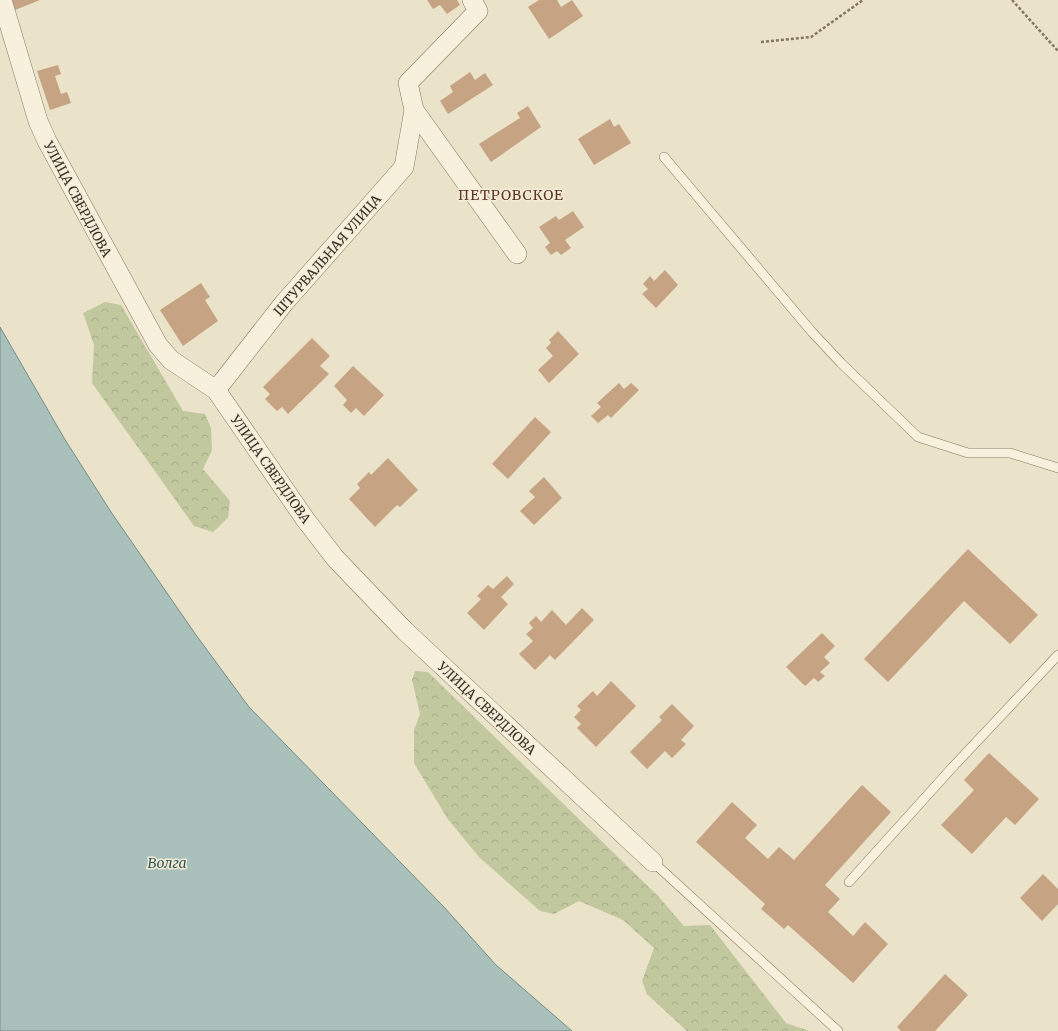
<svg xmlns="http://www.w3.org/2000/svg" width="1058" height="1031" font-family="Merriweather,serif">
<defs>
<pattern id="forest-crowns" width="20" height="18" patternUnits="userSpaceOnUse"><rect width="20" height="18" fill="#c1c89e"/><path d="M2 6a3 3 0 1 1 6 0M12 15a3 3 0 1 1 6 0" fill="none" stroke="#a7ac88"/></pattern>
</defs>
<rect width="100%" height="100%" fill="#ebe3c9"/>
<g fill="url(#forest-crowns)">
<path d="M105 302 121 305 183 411 205 414 211 428 212 450 203 469 230 501 228 518 213 532 194 526 92 383 94 345 83 313Z"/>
<path d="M415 671 428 672 658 896 684 926 710 925 786 1023 809 1031H687L647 994 642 981 654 948 623 920 579 901 554 914 540 911 479 857 447 818 414 763V730L420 714 412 680Z"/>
</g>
<path fill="#aac0ba" stroke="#718d88" d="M0 327 64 438 111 512 196 635 249 707 443 906 496 965 572 1031H0Z"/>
<g fill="#c5a383">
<path d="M11 0H40L15 10Z"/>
<path d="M427 0H457L460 5 447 14 440 5 433 9Z"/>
<path d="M539 0H557L561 7 572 0 583 16 549 39 528 7Z"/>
<path d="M58 65 61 74 55 76 61 94 67 92 71 103 50 110 37 71Z"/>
<path d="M470 72 475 80 485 73 493 85 448 114 440 101 453 92 450 86Z"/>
<path d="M528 106 541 127 491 162 479 144 520 118 517 113Z"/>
<path d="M610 119 614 127 619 124 631 143 594 165 578 139Z"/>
<path d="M573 211 584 227 565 240 571 248 561 255 557 251 551 255 545 247 550 243 539 227 556 216 559 220Z"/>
<path d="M665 270 678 285 656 308 642 294 648 289 643 284 650 276 654 281Z"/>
<path d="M201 283 210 297 205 300 218 321 183 346 160 310Z"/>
<path d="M558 331 579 354 549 383 538 370 553 356 546 348 551 343 549 340Z"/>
<path d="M312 338 330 356 320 366 329 374 288 414 282 407 277 411 265 399 270 394 263 387Z"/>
<path d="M353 366 384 395 364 416 356 408 351 413 343 405 347 400 334 386Z"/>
<path d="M619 383 624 389 631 383 639 390 611 418 608 415 598 423 591 416 601 407 597 403Z"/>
<path d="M535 417 551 432 508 479 492 464Z"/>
<path d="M388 458 418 490 400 507 397 505 375 527 349 499 360 488 357 484 369 472 371 475Z"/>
<path d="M544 477 562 498 534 525 520 511 535 497 529 491Z"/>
<path d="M968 549 1038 615 1010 644 964 601 888 682 864 659Z"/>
<path d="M507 576 514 584 501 597 508 604 484 630 467 613 481 599 477 596 488 585 493 589Z"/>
<path d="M582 608 594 620 555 660 550 655 535 670 519 654 533 641 526 634 533 628 529 623 536 616 541 622 552 610 566 625Z"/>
<path d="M822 633 835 646 824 657 830 663 820 672 825 676 818 682 814 678 805 686 786 667Z"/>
<path d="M611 681 636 706 596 747 577 728 581 724 574 717 581 710 577 706 593 691 597 696Z"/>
<path d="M672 704 694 726 681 740 686 744 672 758 665 751 647 769 630 752 662 720 659 717Z"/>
<path d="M989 753 1039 799 1015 825 1006 817 972 854 941 825 974 790 964 780Z"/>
<path d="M862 785 891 812 825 885 840 899 828 912 853 936 865 922 888 944 853 983 788 925 784 929 761 909 765 904 696 842 732 802 757 825 745 838 768 859 779 847 794 860Z"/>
<path d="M1043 874 1058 889V904L1042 921 1020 898Z"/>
<path d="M945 974 968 995 935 1031H901L897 1027Z"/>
</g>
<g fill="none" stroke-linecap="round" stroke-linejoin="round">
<defs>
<g id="lane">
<path d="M664 157 812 332 841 363 918 437 968 453H1010L1058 468"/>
<path d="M653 862 838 1031"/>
<path d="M849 882 950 770 1058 655"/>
</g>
<g id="street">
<path d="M2 0 38 121 47 141 158 345 171 360 216 390 305 519 335 558 405 631 653 862"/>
<path d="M472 0 478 11 408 83 414 110 517 254"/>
<path d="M216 390 284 303 404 167 414 110"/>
</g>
</defs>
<use href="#lane" stroke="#867660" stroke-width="10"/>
<use href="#street" stroke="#867660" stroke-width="20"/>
<g stroke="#867660" stroke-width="2.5" stroke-dasharray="3 2" stroke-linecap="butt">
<path d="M1012 0 1058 51"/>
<path d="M761 42 811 37 863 0"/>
</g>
<use href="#lane" stroke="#f6f0dc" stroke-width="9"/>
<use href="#street" stroke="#f6f0dc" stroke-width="19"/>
</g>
<g text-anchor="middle" stroke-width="3" stroke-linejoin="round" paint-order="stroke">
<g font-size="13" fill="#382e22" stroke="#f3edd8">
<text transform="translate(78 199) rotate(62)" y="5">УЛИЦА СВЕРДЛОВА</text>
<text transform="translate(327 255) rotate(-49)" y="5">ШТУРВАЛЬНАЯ УЛИЦА</text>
<text transform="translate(271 469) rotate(55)" y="5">УЛИЦА СВЕРДЛОВА</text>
<text transform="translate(487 708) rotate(43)" y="5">УЛИЦА СВЕРДЛОВА</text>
</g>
<g font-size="14" letter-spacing="1" fill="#603525" stroke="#f3edd8">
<text x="511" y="200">ПЕТРОВСКОЕ</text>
</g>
<g font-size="14" font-style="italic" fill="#325656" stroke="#f3edd8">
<text x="167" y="868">Волга</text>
</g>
</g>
</svg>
